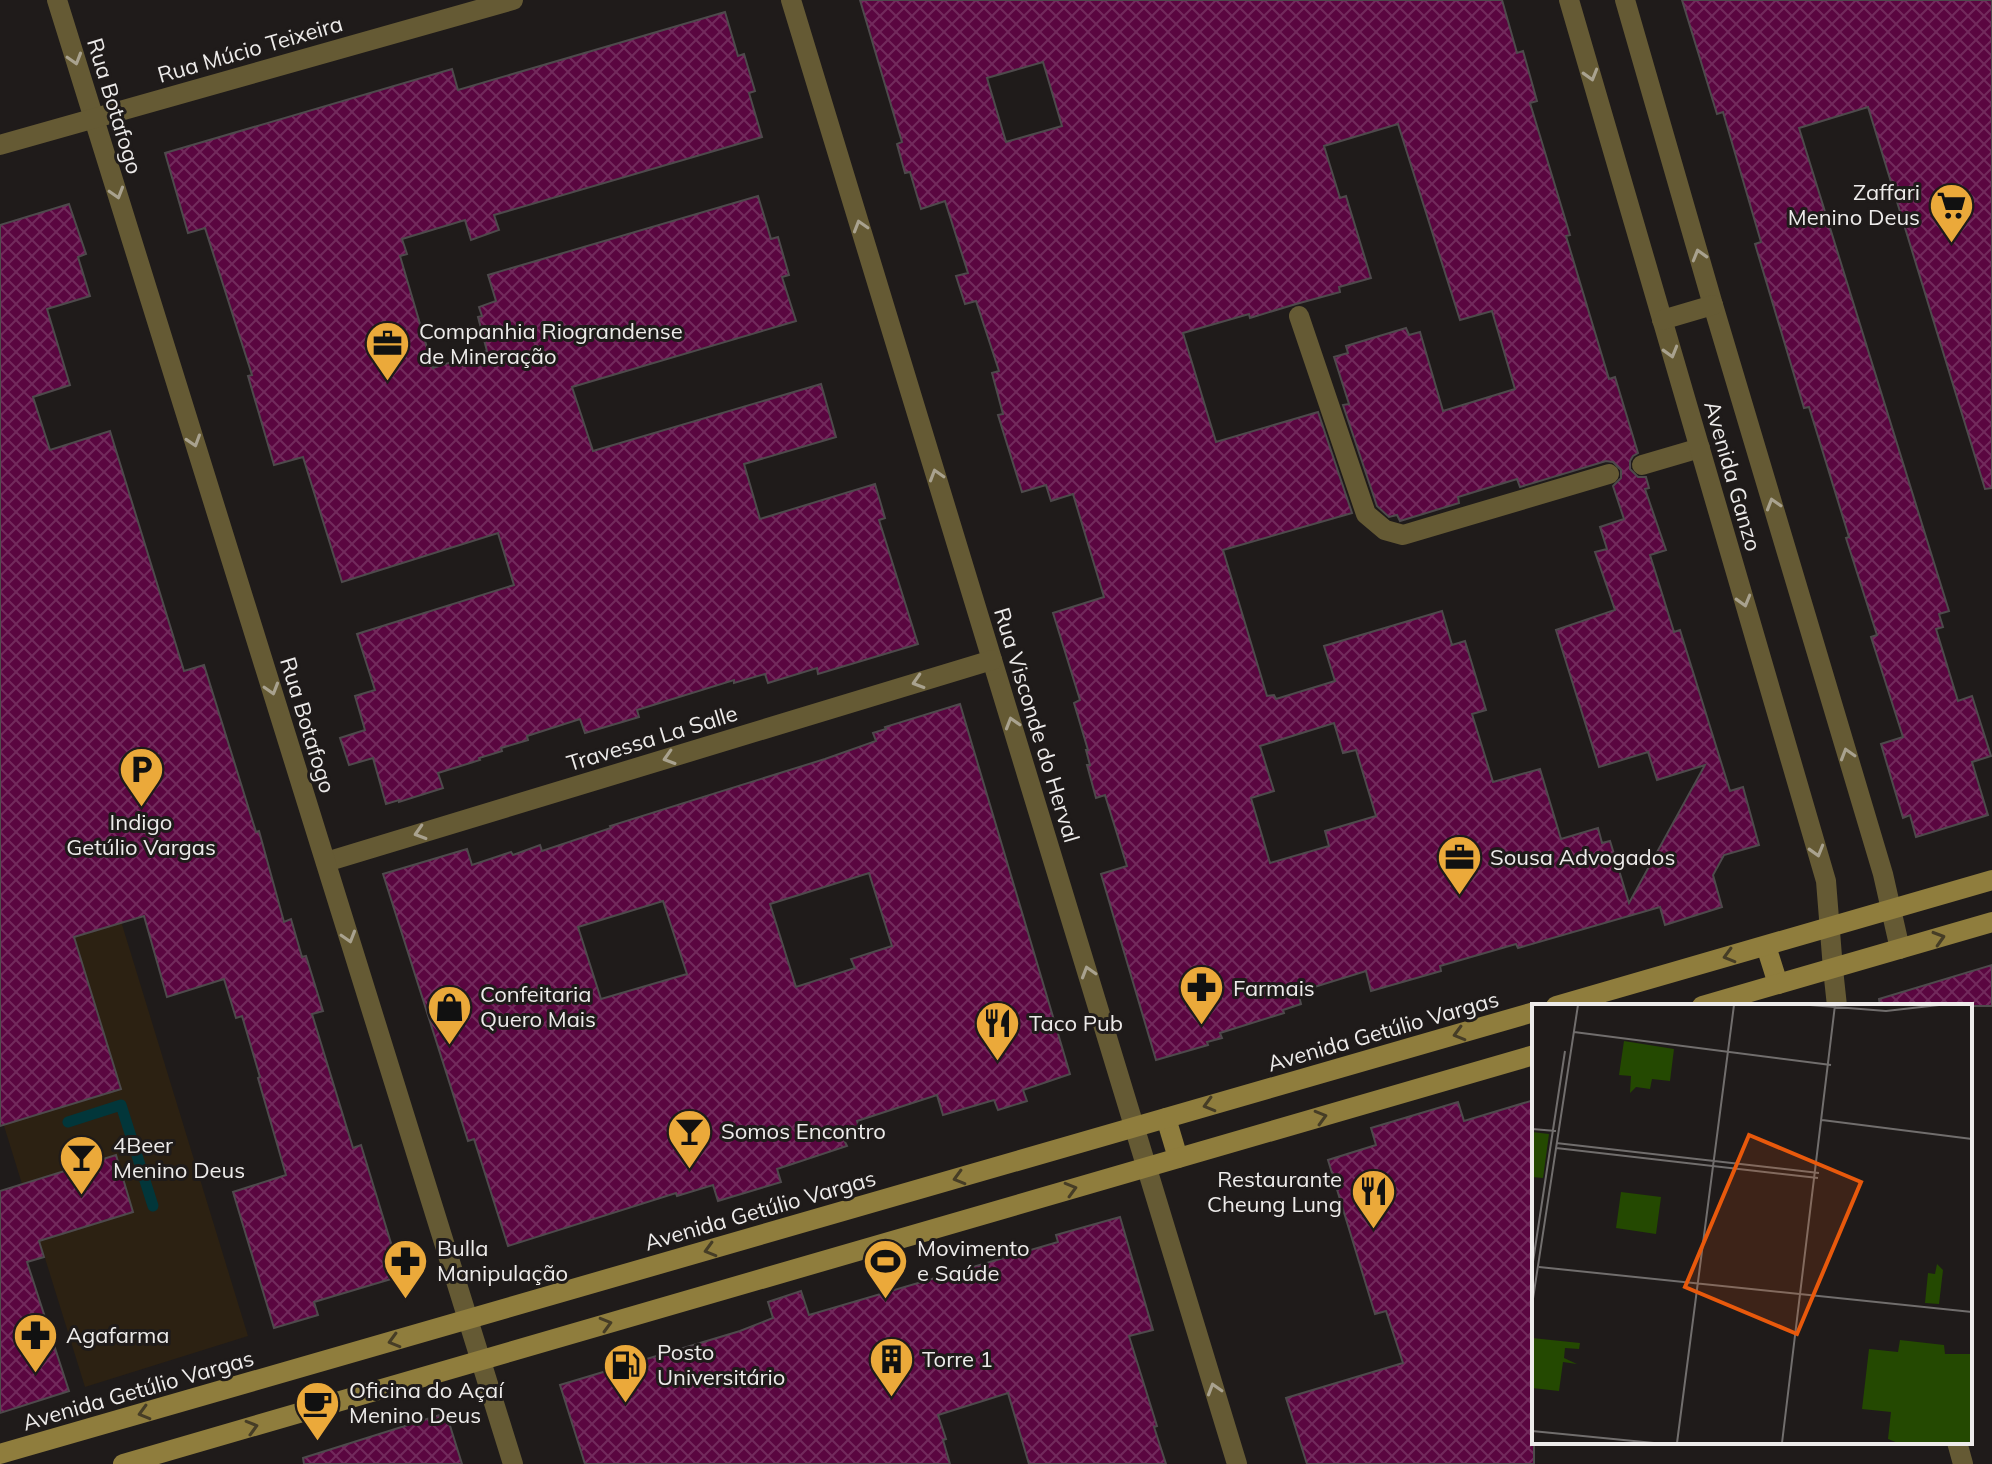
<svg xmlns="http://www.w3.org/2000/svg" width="1992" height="1464" font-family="Mulish,sans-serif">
<defs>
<pattern id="building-cross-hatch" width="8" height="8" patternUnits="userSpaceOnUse" patternTransform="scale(2)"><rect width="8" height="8" fill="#5a0640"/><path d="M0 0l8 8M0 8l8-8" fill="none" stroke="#722a5c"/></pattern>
</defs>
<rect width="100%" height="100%" fill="#1f1b1a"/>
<path fill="#2c2112" d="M204 665 253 823 105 869 248 1336 85 1387 0 1113V727Z"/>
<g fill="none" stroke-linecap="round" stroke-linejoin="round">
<path stroke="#02363a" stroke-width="11" d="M68 1122 121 1105 153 1206"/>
</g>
<g fill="url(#building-cross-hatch)" stroke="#4e4a4c" stroke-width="2" fill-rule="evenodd">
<path d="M860 0H1502L1517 53 1523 51 1537 101 1530 103 1570 235 1566 236 1609 379 1615 377 1638 453 1633 456 1630 461V469L1638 477H1646L1649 488 1645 489 1666 550 1650 555 1674 632 1680 630 1730 791 1743 787 1759 845 1724 855 1713 875 1722 907 1665 925 1660 907 1518 948 1516 944 1440 966 1441 971 1371 991 1366 971 1298 992 1301 1004 1283 1010 1284 1013 1220 1033 1222 1038 1207 1042 1208 1045 1156 1060 1101 874 1127 866 1105 795 1096 798 1087 765H1090L1086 750H1088L1074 703 1080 700 1053 613 1104 597 1073 494 1051 501 1046 485 1022 492 998 415 1003 414 992 373 999 371 976 301 965 304 956 276 968 273 945 201 921 209 910 172 905 173 897 144 902 142 899 132ZM1043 62 1062 126 1006 142 987 78ZM1398 124 1460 320 1492 311 1515 389 1443 411 1420 332 1409 335 1406 328 1346 346 1348 353 1334 357 1349 404 1343 405 1377 506 1389 517 1397 515 1400 521 1459 503 1458 497 1517 479 1520 487 1606 461 1613 462 1621 470V478L1613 486 1624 519 1600 527 1607 549 1595 552 1615 610 1556 630 1599 767 1648 752 1657 780 1705 765 1629 903 1610 841 1602 843 1598 828 1561 839 1540 769 1493 782 1472 714 1486 710 1465 641 1452 645 1442 611 1324 646 1335 681 1276 699 1274 695 1267 696 1223 550 1352 513 1318 412 1216 442 1183 333 1249 314 1250 318 1296 304 1340 292 1339 287 1371 278 1346 196 1340 198 1324 146ZM1334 723 1343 753 1356 750 1376 816 1325 831 1329 846 1270 863 1251 798 1274 791 1260 746Z"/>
<path d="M1682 0H1992V488L1985 489 1868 107 1799 128 1949 611 1939 614 1943 627 1936 629 1958 701 1972 696 1991 756 1972 762 1988 815 1916 837 1910 815 1903 818 1881 744 1903 737 1871 637 1877 635 1846 538 1849 537 1809 407 1804 408 1755 244 1761 242 1723 112 1717 114Z"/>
<path d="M725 12 738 56 744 54 755 91 749 93 762 137 494 215 499 230 471 240 465 220 402 239 407 254 400 256 433 368 487 351 478 317 482 316 479 307 496 301 488 275 758 196 771 239 778 237 789 275 782 277 796 321 572 387 593 451 821 384 836 437 744 464 760 519 875 484 885 518 879 520 918 644 818 674 817 668 768 683 765 674 734 683V680L637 710 639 717 585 733 580 719 527 736 528 740 501 748 502 751 479 758 480 760 438 773 443 788 399 802V800L386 804 373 758 349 765 340 738 365 730 355 696 375 690 357 634 514 585 498 533 342 582 303 457 274 465 248 376 252 375 205 228 188 233 165 153 452 69 458 90Z"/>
<path d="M69 204 86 254 78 257 90 296 47 309 70 385 33 397 50 450 110 431 184 671 204 665 256 832 259 831 284 922 291 919 302 957 306 956 323 1011 312 1014 353 1148 361 1145 401 1276 314 1302 318 1315 274 1328 233 1192 286 1175 258 1078 260 1077 242 1016 236 1018 224 979 167 997 144 916 74 937 121 1089 0 1126V225Z"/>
<path d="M960 704 1070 1074 1023 1090 1027 1101 998 1110 994 1100 943 1115 937 1095 857 1121 861 1135 844 1140 847 1146 777 1169 781 1182 718 1201 713 1185 677 1196 676 1193 508 1246 474 1139 468 1141 383 874 467 849 472 865 511 852 513 855 540 845 542 851 611 828 610 826 825 759 876 741 873 733 886 729 885 727ZM869 873 892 946 851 959 855 968 796 987 770 904ZM663 901 687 974 601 999 578 927Z"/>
<path d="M1992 965V1006H1880L1879 999Z"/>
<path d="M1534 1100V1464H1307L1286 1398 1403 1363 1386 1311 1375 1314 1328 1160 1376 1145 1371 1128 1458 1102 1464 1121Z"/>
<path d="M116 1155 133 1212 39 1241 44 1257 27 1262 69 1391 0 1413V1191Z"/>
<path d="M1120 1217 1153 1330 1129 1336 1157 1426 1154 1427 1166 1464H1029L1008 1393 938 1415 946 1439 943 1440 950 1464H585L560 1385 740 1331 773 1318 768 1302 801 1291 809 1315 1058 1242 1056 1235Z"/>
<path d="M446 1413 462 1464H304L303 1458Z"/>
</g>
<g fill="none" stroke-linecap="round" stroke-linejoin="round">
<g stroke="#655a34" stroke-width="20">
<path d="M1299 316 1366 514 1385 530 1403 535 1609 474"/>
<path d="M1642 465 1700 448"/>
</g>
<g stroke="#655a34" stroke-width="20">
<path d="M791 0 1237 1464"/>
<path d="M326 862 992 660"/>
<path d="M1833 969 1837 1006"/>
<path d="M1957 1442 1963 1464"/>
</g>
<g stroke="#655a34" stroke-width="20">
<path d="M57 0 513 1464"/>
<path d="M1569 0 1826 881 1833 969"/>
<path d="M1625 0 1713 305 1883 874 1900 949"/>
<path d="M0 145 513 0"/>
<path d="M1662 320 1713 305"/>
</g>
<g stroke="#8f7d3d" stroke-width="20">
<path d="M1766 946 1778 984"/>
<path d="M1556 1006 1992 880"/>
<path d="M1702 1006 1992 922"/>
<path d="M1166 1118 1178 1158"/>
<path d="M0 1454 1534 1012"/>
<path d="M123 1464 1534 1055"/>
</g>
</g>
<defs><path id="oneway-chevron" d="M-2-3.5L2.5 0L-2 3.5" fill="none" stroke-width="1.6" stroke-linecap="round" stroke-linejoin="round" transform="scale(2)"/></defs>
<g stroke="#a9a28f">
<use href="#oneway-chevron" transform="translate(75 59) rotate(73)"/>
<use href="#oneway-chevron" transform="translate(1591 75) rotate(74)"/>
<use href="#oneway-chevron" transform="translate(117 193) rotate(73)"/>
<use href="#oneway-chevron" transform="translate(860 226) rotate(-107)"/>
<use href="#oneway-chevron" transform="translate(1699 255) rotate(-106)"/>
<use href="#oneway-chevron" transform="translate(1671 352) rotate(74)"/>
<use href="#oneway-chevron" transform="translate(194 441) rotate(72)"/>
<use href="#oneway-chevron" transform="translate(936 475) rotate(-107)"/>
<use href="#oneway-chevron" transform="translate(1773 504) rotate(-107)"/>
<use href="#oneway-chevron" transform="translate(1744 601) rotate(74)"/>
<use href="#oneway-chevron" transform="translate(918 682) rotate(163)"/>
<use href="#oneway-chevron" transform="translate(272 689) rotate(73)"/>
<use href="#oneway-chevron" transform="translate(1012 723) rotate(-107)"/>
<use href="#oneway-chevron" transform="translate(1847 754) rotate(-107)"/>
<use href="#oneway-chevron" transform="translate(669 758) rotate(163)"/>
<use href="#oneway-chevron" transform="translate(420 833) rotate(163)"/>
<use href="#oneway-chevron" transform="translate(1817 851) rotate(74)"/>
<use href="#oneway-chevron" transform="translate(349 937) rotate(73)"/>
<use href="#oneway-chevron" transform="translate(1088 972) rotate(-107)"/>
<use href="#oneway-chevron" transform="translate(1214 1389) rotate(-107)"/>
</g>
<g stroke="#463d26">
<use href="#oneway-chevron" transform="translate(1939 938) rotate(-17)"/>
<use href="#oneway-chevron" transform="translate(1729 956) rotate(164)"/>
<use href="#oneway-chevron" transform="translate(1459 1034) rotate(164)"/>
<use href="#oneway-chevron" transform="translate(1209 1105) rotate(164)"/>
<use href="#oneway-chevron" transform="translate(1321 1117) rotate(-16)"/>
<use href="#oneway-chevron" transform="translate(959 1178) rotate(164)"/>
<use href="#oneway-chevron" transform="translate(1071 1189) rotate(-16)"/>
<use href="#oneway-chevron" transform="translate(710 1250) rotate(164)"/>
<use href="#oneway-chevron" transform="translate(606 1324) rotate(-16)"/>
<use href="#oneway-chevron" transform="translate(394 1341) rotate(164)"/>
<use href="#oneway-chevron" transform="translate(144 1413) rotate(164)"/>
<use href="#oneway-chevron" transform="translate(252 1427) rotate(-16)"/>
</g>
<defs>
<symbol id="supermarket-pin" viewBox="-11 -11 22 30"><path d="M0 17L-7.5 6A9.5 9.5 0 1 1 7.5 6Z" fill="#eba93a" stroke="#1f1b1a"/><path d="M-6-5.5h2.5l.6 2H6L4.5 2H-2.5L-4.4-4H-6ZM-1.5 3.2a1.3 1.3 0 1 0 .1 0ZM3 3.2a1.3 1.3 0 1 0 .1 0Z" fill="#111"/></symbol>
<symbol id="office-pin" viewBox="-11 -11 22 30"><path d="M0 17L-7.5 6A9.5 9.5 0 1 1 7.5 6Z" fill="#eba93a" stroke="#1f1b1a"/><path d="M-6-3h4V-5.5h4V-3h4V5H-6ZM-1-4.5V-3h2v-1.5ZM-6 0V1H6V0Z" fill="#111"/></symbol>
<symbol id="parking-pin" viewBox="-11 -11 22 30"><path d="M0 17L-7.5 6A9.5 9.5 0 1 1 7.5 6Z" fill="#eba93a" stroke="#1f1b1a"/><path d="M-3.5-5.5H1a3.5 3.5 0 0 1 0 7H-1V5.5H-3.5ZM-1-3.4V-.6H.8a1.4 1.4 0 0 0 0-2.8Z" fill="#111"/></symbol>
<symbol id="pharmacy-pin" viewBox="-11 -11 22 30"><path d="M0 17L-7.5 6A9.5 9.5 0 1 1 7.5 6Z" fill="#eba93a" stroke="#1f1b1a"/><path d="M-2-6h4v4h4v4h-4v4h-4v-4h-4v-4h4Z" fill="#111"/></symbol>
<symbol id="shop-pin" viewBox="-11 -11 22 30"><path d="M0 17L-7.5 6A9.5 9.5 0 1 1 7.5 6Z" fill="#eba93a" stroke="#1f1b1a"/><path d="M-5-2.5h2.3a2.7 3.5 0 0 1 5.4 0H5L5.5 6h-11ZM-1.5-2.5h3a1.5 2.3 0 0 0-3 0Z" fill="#111"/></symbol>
<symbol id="restaurant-pin" viewBox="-11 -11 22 30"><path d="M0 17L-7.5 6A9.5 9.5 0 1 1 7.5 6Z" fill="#eba93a" stroke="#1f1b1a"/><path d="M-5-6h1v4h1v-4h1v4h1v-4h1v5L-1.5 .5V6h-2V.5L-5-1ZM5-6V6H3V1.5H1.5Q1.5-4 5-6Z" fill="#111"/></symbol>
<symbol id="bar-pin" viewBox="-11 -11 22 30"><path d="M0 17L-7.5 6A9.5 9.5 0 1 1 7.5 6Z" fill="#eba93a" stroke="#1f1b1a"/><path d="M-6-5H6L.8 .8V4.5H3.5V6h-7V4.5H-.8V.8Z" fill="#111"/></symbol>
<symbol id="stadium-pin" viewBox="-11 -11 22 30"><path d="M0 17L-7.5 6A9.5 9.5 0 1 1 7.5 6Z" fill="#eba93a" stroke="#1f1b1a"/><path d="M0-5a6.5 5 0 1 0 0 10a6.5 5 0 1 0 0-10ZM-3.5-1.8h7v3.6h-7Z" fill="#111"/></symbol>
<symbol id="building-pin" viewBox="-11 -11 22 30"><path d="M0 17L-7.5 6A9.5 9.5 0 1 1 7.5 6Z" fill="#eba93a" stroke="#1f1b1a"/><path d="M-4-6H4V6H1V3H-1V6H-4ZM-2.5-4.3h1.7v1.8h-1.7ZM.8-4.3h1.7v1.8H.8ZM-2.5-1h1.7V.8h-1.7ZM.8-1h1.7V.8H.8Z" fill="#111"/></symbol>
<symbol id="fuel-pin" viewBox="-11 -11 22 30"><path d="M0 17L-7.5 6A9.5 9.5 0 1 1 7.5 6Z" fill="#eba93a" stroke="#1f1b1a"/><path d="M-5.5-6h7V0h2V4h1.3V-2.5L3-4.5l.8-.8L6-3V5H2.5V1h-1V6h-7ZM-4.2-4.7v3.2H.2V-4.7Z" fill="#111"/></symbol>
<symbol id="cafe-pin" viewBox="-11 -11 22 30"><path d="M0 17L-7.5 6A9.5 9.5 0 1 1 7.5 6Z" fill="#eba93a" stroke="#1f1b1a"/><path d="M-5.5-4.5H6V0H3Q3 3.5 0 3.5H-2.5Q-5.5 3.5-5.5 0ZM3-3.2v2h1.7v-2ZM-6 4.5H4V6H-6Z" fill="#111"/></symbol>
</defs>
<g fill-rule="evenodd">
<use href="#supermarket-pin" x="1926" y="180" width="51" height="69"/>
<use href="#office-pin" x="362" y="318" width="51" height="69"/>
<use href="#parking-pin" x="116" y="744" width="51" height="69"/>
<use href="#office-pin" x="1434" y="832" width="51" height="69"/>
<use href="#pharmacy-pin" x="1176" y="962" width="51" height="69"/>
<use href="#shop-pin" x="424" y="982" width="51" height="69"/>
<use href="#restaurant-pin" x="972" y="998" width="51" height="69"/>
<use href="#bar-pin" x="664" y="1106" width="51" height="69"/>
<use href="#bar-pin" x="56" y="1132" width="51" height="69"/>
<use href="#restaurant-pin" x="1348" y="1166" width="51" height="69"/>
<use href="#pharmacy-pin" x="380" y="1236" width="51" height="69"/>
<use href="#stadium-pin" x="860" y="1236" width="51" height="69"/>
<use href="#pharmacy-pin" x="10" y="1310" width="51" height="69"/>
<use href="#building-pin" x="866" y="1334" width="51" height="69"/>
<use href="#fuel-pin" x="600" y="1340" width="51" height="69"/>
<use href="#cafe-pin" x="292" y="1378" width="51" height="69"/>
</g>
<g text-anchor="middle" stroke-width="6" stroke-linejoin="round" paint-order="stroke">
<g font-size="22" fill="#edebea" stroke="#1f1b1a">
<text transform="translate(250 49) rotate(-16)" y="8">Rua Múcio Teixeira</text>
<text transform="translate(115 106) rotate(73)" y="8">Rua Botafogo</text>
<text transform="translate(1733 476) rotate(74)" y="8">Avenida Ganzo</text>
<text transform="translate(308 725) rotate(73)" y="8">Rua Botafogo</text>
<text transform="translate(1037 725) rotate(73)" y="8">Rua Visconde do Herval</text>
<text transform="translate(652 738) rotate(-17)" y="8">Travessa La Salle</text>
<text transform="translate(1383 1031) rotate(-16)" y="8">Avenida Getúlio Vargas</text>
<text transform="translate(760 1210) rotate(-16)" y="8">Avenida Getúlio Vargas</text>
<text transform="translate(138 1390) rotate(-16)" y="8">Avenida Getúlio Vargas</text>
</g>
<g font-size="22" fill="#edebea" stroke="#1f1b1a" text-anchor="start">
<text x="1920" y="200" text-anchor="end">Zaffari<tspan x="1920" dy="25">Menino Deus</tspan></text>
<text x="419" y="339">Companhia Riograndense<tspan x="419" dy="25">de Mineração</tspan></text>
<text x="141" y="830" text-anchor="middle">Indigo<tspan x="141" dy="25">Getúlio Vargas</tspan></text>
<text x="1490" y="865">Sousa Advogados</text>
<text x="1233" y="996">Farmais</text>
<text x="480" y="1002">Confeitaria<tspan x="480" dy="25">Quero Mais</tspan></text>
<text x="1029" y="1031">Taco Pub</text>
<text x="721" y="1139">Somos Encontro</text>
<text x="113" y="1153">4Beer<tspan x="113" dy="25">Menino Deus</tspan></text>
<text x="1342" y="1187" text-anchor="end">Restaurante<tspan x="1342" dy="25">Cheung Lung</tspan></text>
<text x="437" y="1256">Bulla<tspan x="437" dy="25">Manipulação</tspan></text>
<text x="917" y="1256">Movimento<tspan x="917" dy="25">e Saúde</tspan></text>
<text x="66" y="1343">Agafarma</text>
<text x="657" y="1360">Posto<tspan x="657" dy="25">Universitário</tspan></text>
<text x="922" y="1367">Torre 1</text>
<text x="349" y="1398">Oficina do Açaí<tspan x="349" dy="25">Menino Deus</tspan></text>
</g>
</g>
<g transform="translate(1532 1004)">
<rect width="440" height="440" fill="#1f1b1a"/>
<path d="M92 37 142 45 138 77 120 75 118 85 104 83 98 89 99 72 87 71ZM0 128 17 130 11 174 0 173ZM89 188 129 193 124 230 84 224ZM405 260 411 266 407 300 393 299 396 269 403 270ZM0 334 48 339 47 345 33 344 32 354 45 360 31 358 27 387 0 384Z" fill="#244901"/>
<path d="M368 336 412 341 413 350H439L440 439H366L356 435 359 408 330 405 337 345 366 348Z" fill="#244901"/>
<path fill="none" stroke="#716e6d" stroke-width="2" d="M278 1 354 7 407 1M42 28 299 61M290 116 440 135M0 125 24 127M24 139 287 169M24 144 286 174M440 196V327M7 263 440 308M0 264 33 47M0 301 46 1M0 427 122 439M145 439 202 1M250 439 303 1"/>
<path fill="#e8590c" fill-opacity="0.15" stroke="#e8590c" stroke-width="4" d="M217 131 329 178 265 330 153 283Z"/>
<rect width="440" height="440" fill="none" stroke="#edebea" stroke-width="4"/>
</g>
</svg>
